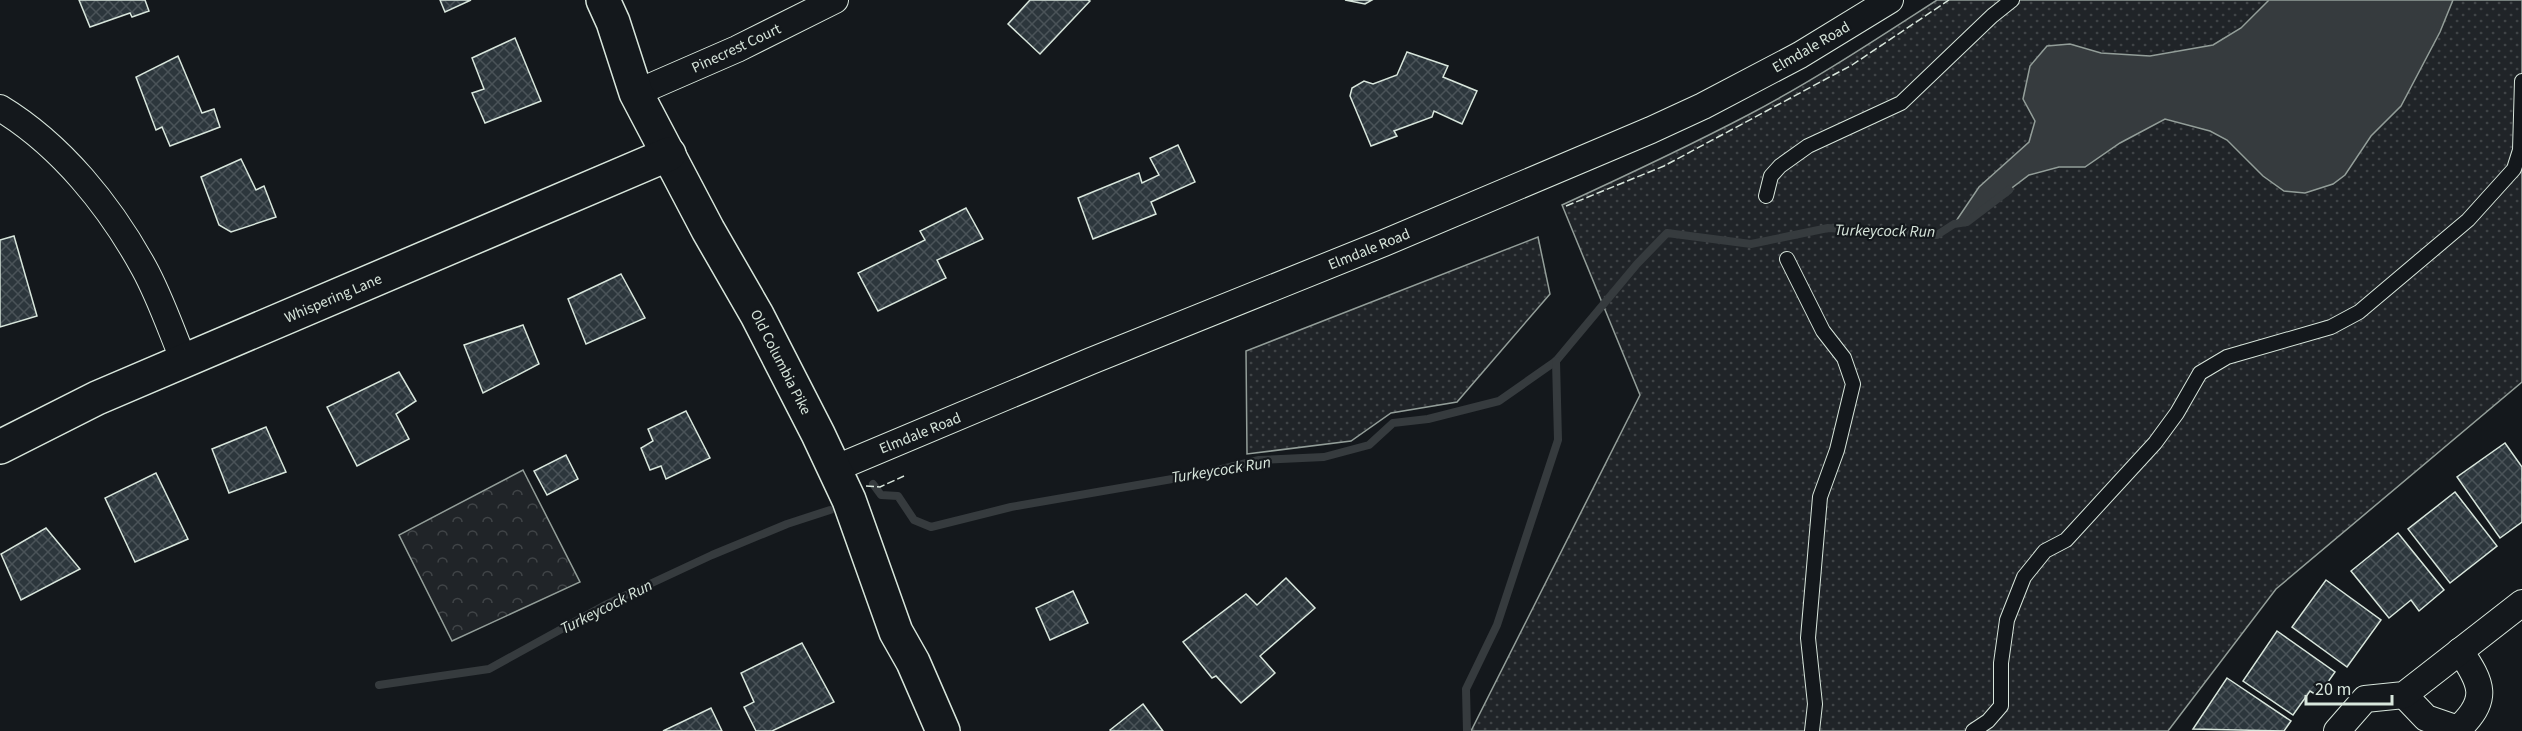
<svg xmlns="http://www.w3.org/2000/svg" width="2522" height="731" font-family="'Source Sans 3',sans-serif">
<defs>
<pattern id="grass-dots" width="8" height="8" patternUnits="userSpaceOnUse" patternTransform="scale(1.5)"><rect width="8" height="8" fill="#202428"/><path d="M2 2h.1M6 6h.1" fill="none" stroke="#404447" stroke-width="1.8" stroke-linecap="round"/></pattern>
<pattern id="forest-crowns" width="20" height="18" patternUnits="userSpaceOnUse" patternTransform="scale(1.5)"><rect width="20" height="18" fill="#202428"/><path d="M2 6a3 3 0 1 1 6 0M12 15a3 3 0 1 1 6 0" fill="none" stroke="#404447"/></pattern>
<pattern id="building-cross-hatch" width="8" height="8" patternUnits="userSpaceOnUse" patternTransform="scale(1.5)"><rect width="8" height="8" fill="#2c363c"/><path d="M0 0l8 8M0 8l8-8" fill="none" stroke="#4a5358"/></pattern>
</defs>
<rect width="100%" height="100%" fill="#14181c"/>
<g fill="url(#grass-dots)" stroke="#939e99" stroke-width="1.5">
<path d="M1937 0H2522V382L2276 589 2168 731H1471L1640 395 1562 205C1625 176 1687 147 1748 115 1813 81 1875 40 1937 0Z"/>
<path d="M1538 237 1550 294 1457 402 1391 413 1351 441 1247 454 1246 351Z"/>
</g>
<path fill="url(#forest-crowns)" stroke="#939e99" stroke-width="1.5" d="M523 470 580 582 452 641 399 535Z"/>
<path fill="#363b3e" stroke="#939e99" stroke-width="1.5" d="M2269 0H2453L2440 32 2401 106 2371 136 2345 175 2333 184 2305 193 2284 191 2263 176 2227 140 2210 131 2165 119 2120 143 2085 167H2059L2029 175 1967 222 1954 224 1979 187 2029 142 2035 121 2023 99 2030 66 2047 46 2070 44 2101 53 2150 56 2213 45 2241 28Z"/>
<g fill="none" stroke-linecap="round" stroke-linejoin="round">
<g stroke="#363b3e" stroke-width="8">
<path d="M873 484 881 495 898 496 914 520 931 527 1011 507 1201 474 1259 460 1324 457 1369 445 1393 423 1428 419 1499 401 1556 361 1637 264 1667 233 1751 244 1828 228 1937 235 1954 224 1967 222 2009 190"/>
<path d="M379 685 489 669 607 604 712 555 787 524 830 510"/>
<path d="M1467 731 1466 689 1497 625 1558 440 1556 361"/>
</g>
</g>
<g fill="url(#building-cross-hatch)" stroke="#d8e6dc" stroke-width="1.5">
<path d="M79 0H145L149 11 132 17 130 13 90 27Z"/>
<path d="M440 0H471L445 12Z"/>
<path d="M1030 0H1088L1090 1 1040 54 1008 24Z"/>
<path d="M1345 0H1372L1365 4Z"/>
<path d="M515 38 541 101 485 123 472 93 484 89 472 58Z"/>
<path d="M1407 52 1448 66 1443 77 1477 91 1462 124 1434 111 1432 117 1394 131 1397 136 1371 146 1350 96 1352 88 1364 81 1373 84 1397 75Z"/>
<path d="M178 56 202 113 214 109 220 127 170 146 162 127 156 130 136 77Z"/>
<path d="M1178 145 1195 182 1151 202 1156 214 1093 239 1078 198 1139 173 1142 183 1159 175 1150 158Z"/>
<path d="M241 159 256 190 264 186 276 217 231 232 219 225 201 177Z"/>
<path d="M966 208 983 239 937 260 946 278 878 311 858 273 925 240 920 231Z"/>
<path d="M14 236 37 316 0 327V240Z"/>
<path d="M621 274 645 318 586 344 568 299Z"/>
<path d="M523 325 539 364 483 393 464 345Z"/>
<path d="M399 372 416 401 396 414 409 439 357 466 327 407Z"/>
<path d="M686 411 710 458 666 479 661 466 650 470 641 448 653 441 648 429Z"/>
<path d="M266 427 286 472 229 493 212 449Z"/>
<path d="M2505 443 2522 467V522L2500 538 2457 477Z"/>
<path d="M566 455 578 479 547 495 534 471Z"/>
<path d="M156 473 188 539 135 562 105 498Z"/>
<path d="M2455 492 2497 546 2450 583 2408 529Z"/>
<path d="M46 528 80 569 21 600 1 554Z"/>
<path d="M2398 533 2444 590 2419 611 2411 600 2389 618 2351 571Z"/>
<path d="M1286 578 1315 608 1260 656 1275 673 1241 703 1216 676 1212 678 1183 642 1246 594 1257 605Z"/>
<path d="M2326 580 2381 620 2347 667 2292 627Z"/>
<path d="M1073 591 1088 623 1050 640 1036 608Z"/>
<path d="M2277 631 2335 672 2318 696 2310 691 2293 715 2243 681Z"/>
<path d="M802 643 834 702 772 731H756L744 707 754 702 741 673Z"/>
<path d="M2227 678 2291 721 2284 731 2193 729Z"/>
<path d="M1143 704 1163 731H1111L1110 730Z"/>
<path d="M711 708 722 731H663Z"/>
</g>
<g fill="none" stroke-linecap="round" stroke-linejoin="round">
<defs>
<g id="lane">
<path d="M1766 196 1771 176 1780 166 1808 146 1901 103 1992 16 2012 0"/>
<path d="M1787 259 1823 331 1844 358 1853 384 1837 450 1820 497 1808 638 1815 704 1812 731"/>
<path d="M1973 731 1988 721 2001 706V663L2007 620 2024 577 2045 551 2066 540 2155 443 2177 413 2200 373 2227 357 2331 327 2359 312 2468 220 2514 169 2520 150 2522 81"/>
</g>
<g id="street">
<path d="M636 93 737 49 835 0"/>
<path d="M0 108C61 145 110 206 144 268 160 297 171 330 184 361"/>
<path d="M834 469 1091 361 1384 243 1651 130 1703 106 1800 55 1890 0"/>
<path d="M2404 695 2426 718 2458 729C2490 700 2482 683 2460 651"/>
<path d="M2337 731 2365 699 2404 695 2522 603"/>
</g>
<g id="secondary">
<path d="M603 0 613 22 636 93 708 230 757 315 818 434 849 500 896 632 913 662 943 731"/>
<path d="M0 447 97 398 669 154"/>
</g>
</defs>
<use href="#lane" stroke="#d8e6dc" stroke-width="16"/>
<use href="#street" stroke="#d8e6dc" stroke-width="28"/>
<use href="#secondary" stroke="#d8e6dc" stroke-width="36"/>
<use href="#lane" stroke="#14181c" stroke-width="14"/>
<use href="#street" stroke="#14181c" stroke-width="26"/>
<use href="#secondary" stroke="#14181c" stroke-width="33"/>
<g stroke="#d8e6dc" stroke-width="1.5" stroke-dasharray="8 3" stroke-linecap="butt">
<path d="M1566 206 1664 166 1852 65 1949 0"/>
<path d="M866 486 880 487 904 476"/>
</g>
</g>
<g text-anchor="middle" stroke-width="4.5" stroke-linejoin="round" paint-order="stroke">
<g font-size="15" fill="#d8e6dc" stroke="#14181c">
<text transform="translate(1811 47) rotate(-30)" y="5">Elmdale Road</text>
<text transform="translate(736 48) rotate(-25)" y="5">Pinecrest Court</text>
<text transform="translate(1369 249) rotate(-22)" y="5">Elmdale Road</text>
<text transform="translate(333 298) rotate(-23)" y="5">Whispering Lane</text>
<text transform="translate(781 362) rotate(63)" y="5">Old Columbia Pike</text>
<text transform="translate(920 433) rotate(-22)" y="5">Elmdale Road</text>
</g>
<g font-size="16" font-style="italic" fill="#d8e6dc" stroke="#14181c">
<text transform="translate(1885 230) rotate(1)" y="6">Turkeycock Run</text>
<text transform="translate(1221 469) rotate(-9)" y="6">Turkeycock Run</text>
<text transform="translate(606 606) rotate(-27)" y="6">Turkeycock Run</text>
</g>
</g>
<path d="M2306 695v9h86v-9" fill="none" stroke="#d8e6dc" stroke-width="3"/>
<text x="2315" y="695" font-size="18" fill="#d8e6dc" stroke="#14181c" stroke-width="4.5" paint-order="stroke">20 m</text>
</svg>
